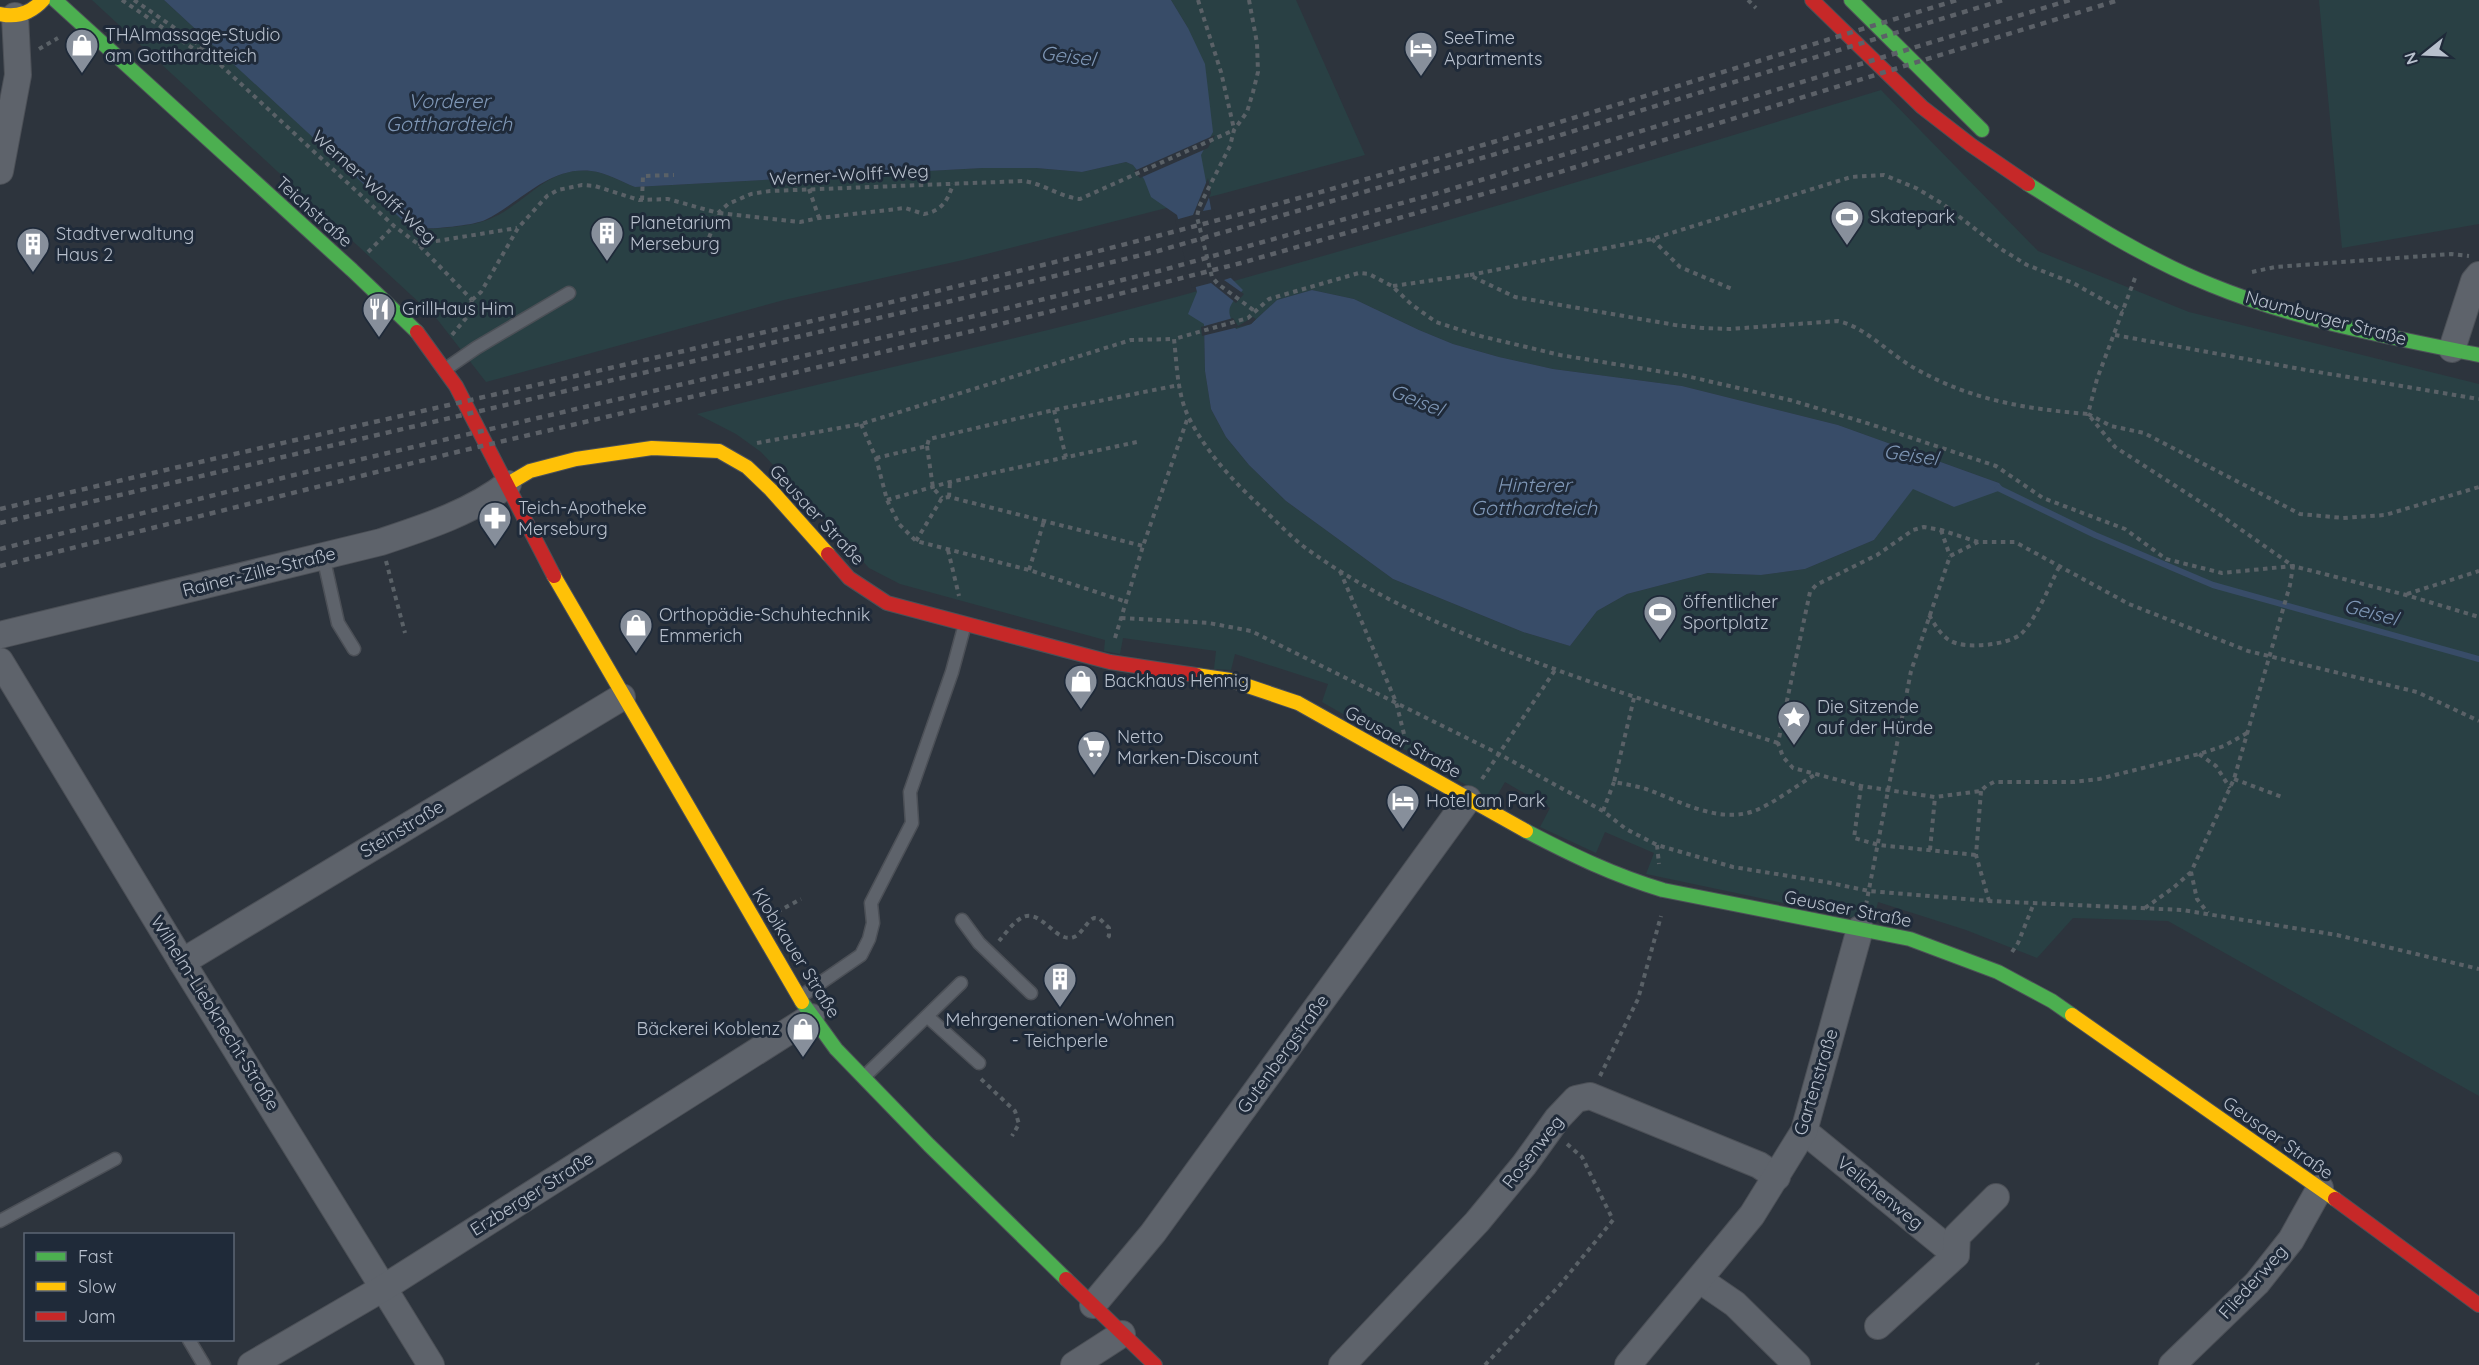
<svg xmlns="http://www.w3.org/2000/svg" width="2479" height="1365" font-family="Quicksand,sans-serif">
<rect width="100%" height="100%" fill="#2d343d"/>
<g fill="#294044" fill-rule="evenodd">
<path d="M92 0H164L412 228C430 230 463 227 481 222 522 211 544 165 591 171 605 172 622 182 635 187L983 168H1036L1082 172 1126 162 1133 165 1188 28 1171 0H1296L1365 155 1221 194 963 260 784 300 486 382 437 319Z"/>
<path d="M2319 0H2479V224L2342 248Z"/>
<path d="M1881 90 2038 251 2189 312 2479 384V1096L2168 921 2073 918 2037 958 1966 930 1878 902 1873 922 1646 874 1654 853 1605 832 1596 853 1540 827 1550 808 1505 782 1494 801 1322 702 1328 684 1235 654 1231 670 1214 669 1216 651 1123 638 1120 654 1104 651 1105 640 900 584 869 568 761 452 736 434 697 414C856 374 1017 340 1176 297 1413 232 1647 162 1881 90ZM1312 290 1354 299 1419 330 1453 344 1499 357 1553 369 1682 386 1838 425 1999 483 1954 507 1913 488 1874 540 1805 569 1761 575 1708 573 1627 594 1597 611 1570 646 1523 632 1393 579 1286 501 1249 465 1226 437 1211 409 1205 371 1204 324 1236 329 1251 324 1277 300Z"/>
</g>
<path fill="#384c68" d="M164 0H1171L1188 28 1205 64 1213 132 1201 155 1216 235 1229 276 1243 290C1228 307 1225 309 1236 329L1251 324 1277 300 1312 290 1354 299 1419 330 1453 344 1499 357 1553 369 1682 386 1838 425 1999 483 2004 489 1954 507 1913 489 1874 540 1805 569 1761 575 1708 573 1627 594 1597 611 1570 646 1523 632 1393 579 1286 501 1249 465 1226 437 1211 409 1205 371 1204 324 1188 314 1197 292 1177 215 1151 197 1144 179 1133 165 1126 162 1082 172 1036 168H983L635 187C622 182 605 172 591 171 549 166 520 203 485 220 472 226 426 230 411 228Z"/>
<g fill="#2d343d">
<path d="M1215 135 1208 148 1140 178 1134 171Z"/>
<path d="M1208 178 1211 193 1203 211 1214 209 1218 235 1233 277 1224 280 1244 294 1236 303 1211 283 1192 288 1175 220 1193 215Z"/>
<path d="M1253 317 1256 319 1251 324 1202 336 1201 327 1233 318 1238 326Z"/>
</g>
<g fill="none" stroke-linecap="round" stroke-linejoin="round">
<path stroke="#384c68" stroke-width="6" d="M1998 488 2095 535 2213 585 2479 659"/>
<defs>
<g id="lane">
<path d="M447 368 476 348 569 293"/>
<path d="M323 556 338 623 354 649"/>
<path d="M962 920 979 943 1031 993"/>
<path d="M800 997 861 955 869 939 873 923 871 903 912 823 910 792 952 672 965 624"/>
<path d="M928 1017 979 1063"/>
<path d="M864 1077 961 983"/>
<path d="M0 1221 115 1159"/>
<path d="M189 1340 204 1365"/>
</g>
<g id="street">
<path d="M0 171 18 75 15 16"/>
<path d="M2452 349 2474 281 2479 275"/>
<path d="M0 635 381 542C426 527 470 513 508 484"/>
<path d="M0 661 182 962 431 1365"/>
<path d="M182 962 622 697"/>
<path d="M1804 1131 1956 1255"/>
<path d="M1700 1280 1735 1304 1797 1365"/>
<path d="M1093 1305 1153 1233 1468 799"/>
<path d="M1878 1326 1956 1255 1957 1236 1996 1197"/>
<path d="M251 1365 385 1287 811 1017"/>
<path d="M1074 1365 1122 1334"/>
<path d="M1342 1365 1477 1222 1524 1165 1557 1119 1576 1099 1590 1096 1759 1165 1777 1177"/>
<path d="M1628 1365 1752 1215 1804 1131 1860 929"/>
<path d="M2172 1365 2257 1283 2291 1240 2320 1188"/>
</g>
<g id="fast">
<path d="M55 0 352 270 417 332"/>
<path d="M1851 0 1982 130"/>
<path d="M2028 184C2086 221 2146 259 2211 285 2296 320 2389 337 2479 355"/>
<path d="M1526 831C1572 855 1613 875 1663 890L1910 939 1998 972 2052 1001 2072 1015"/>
<path d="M802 1002 836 1049 929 1145 1066 1279"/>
</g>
<g id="slow">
<path d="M0 14C17 18 31 13 43 0"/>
<path d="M508 484 530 471 576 459 652 448 719 451 747 467 771 490 828 554"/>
<path d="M554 576 802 1002"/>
<path d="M1196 675 1230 680 1298 703 1526 831"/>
<path d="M2072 1015 2335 1199"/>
</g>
<g id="jam">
<path d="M1812 0 1922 107 1971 145 2028 184"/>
<path d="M417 332 456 386 554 576"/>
<path d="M828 554 849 578 887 603 1110 662 1196 675"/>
<path d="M2335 1199 2479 1305"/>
<path d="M1066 1279 1155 1365"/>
</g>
</defs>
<use href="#lane" stroke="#4c5057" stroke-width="15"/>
<use href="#street" stroke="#4c5057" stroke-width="28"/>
<use href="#fast" stroke="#4c5057" stroke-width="16"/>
<use href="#slow" stroke="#4c5057" stroke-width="16"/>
<use href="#jam" stroke="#4c5057" stroke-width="16"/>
<g stroke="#5a6167" stroke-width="4" stroke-dasharray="4.5 4.5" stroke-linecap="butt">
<path d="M122 0 194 49 205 51"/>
<path d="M134 0 198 44 394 226 418 244 472 300"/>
<path d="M1198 0 1221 72 1234 129"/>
<path d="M1249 0 1257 43 1258 72 1253 92 1247 112 1234 130 1230 146 1199 207 1197 217 1212 277 1218 284 1256 312"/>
<path d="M1748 0 1756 8"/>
<path d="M39 49 58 38"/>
<path d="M809 189 819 218"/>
<path d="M642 200 643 176 674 175"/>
<path d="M1652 239 1680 267 1732 289"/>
<path d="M418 244 517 228"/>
<path d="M706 246 718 213 800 222 819 218 905 208 924 214C942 211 948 200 953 184"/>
<path d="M368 252 394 226"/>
<path d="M2252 272 2275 267 2451 254 2469 256"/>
<path d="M1470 275 1652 239 1851 177 1884 175 1916 188 1943 204 2001 249 2027 265 2073 283 2123 311"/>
<path d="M2135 278 2097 379 2088 414 2111 426 2144 433 2300 514 2343 518 2385 515 2479 487"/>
<path d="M1393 286 1469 275 1515 297 1675 325 1703 328 1730 329 1838 321C1866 327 1890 355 1916 369 1971 400 2026 409 2088 414L2115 447 2216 512 2293 566 2290 585 2234 779 2191 872 2197 899 2208 913"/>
<path d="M472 300 481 292 518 228 547 196 558 190 582 185 595 186 639 200 668 199 718 213 728 204 751 194 770 191 1024 181C1044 184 1060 197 1080 199L1234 130"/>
<path d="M452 335 467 317 472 300"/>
<path d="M2115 335 2306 370 2479 399"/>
<path d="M1054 410 1066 457"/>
<path d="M861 424 876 458 887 500 899 524 916 541 1029 570 1127 602"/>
<path d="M757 443 861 424 1131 340 1174 339"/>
<path d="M927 446 933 488 942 498"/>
<path d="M876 458 927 446 929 439 1054 410 1179 385"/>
<path d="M949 497 950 482"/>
<path d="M887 500 950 482 1137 442"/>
<path d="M1941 530 1950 556"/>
<path d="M916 541 942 498 949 497 1143 546"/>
<path d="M948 550 959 596"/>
<path d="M386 561 405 633"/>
<path d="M1029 570 1044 521"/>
<path d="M1340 571 1396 702 1404 734"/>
<path d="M2407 594 2479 571"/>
<path d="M1929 615C1935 625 1940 634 1949 640 1964 650 2008 645 2021 634 2035 621 2051 583 2060 565"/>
<path d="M1121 618 1209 623 1251 631 1499 754 1603 811 1626 829 1657 845 1733 867 1826 882 1869 891 1989 901 2182 910 2337 935 2479 969"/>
<path d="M1115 638 1143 546 1188 417"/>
<path d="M1634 698 1614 782C1625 784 1636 786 1646 789 1680 801 1718 824 1754 811 1775 803 1795 786 1815 775"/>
<path d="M2247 733 2224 746 2199 754 2099 779 2074 782H1994L1986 786 1981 791 1935 797 1861 786 1793 768 1783 757 1778 743 1810 592 1816 585 1877 555 1913 530 1924 527 1941 530 1978 542H2015L2129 604 2248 651 2417 692 2479 721"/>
<path d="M1778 743C1686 714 1594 685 1504 650 1433 622 1365 592 1303 546 1288 534 1274 519 1260 506 1232 480 1207 453 1189 418 1177 394 1177 365 1174 339L1248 318 1269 299 1359 273 1369 274 1392 286 1411 304 1436 322 1476 335 1560 355 1682 375 1790 400 1870 424 1996 466 2043 498 2125 529 2166 559 2222 573 2293 566 2406 595 2479 617"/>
<path d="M2199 754 2216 766 2230 788"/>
<path d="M1482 779 1555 670"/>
<path d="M2234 779 2282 797"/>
<path d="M1861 786 1854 838 1879 845 1976 855"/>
<path d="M1981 791 1976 855 1989 901"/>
<path d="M1603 811 1614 782"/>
<path d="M1657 845 1659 864"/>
<path d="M1930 850 1935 797"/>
<path d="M1866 905 1911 671 1950 556 1978 542"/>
<path d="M2145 908 2173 888 2190 873"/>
<path d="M777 912 801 899"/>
<path d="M999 941C1006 933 1014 921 1023 917 1042 909 1056 944 1074 937 1082 934 1086 922 1094 918L1100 919 1109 928V936L1105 940"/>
<path d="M2012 952 2018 943 2034 903"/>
<path d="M1600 1076 1638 999 1661 916"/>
<path d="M981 1079 1015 1111 1019 1124 1012 1136"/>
<path d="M2037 1363 2038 1365"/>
<path d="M1485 1365 1559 1286 1613 1220 1582 1157 1567 1144"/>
</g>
<use href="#lane" stroke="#5e636b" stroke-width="12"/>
<use href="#street" stroke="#5e636b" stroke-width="26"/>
<use href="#fast" stroke="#4caf50" stroke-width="14"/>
<use href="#slow" stroke="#ffc107" stroke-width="14"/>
<use href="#jam" stroke="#c62828" stroke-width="14"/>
<g stroke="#5c6168" stroke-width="4.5" stroke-dasharray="6 6" stroke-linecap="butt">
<path d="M0 509C385 417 774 335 1157 236 1426 167 1691 81 1957 0"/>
<path d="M0 523 947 302 1158 251 1541 141 2003 0"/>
<path d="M0 549 302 473 983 314 1163 270 1445 191 2070 0"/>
<path d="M0 566 461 451 985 328 1241 263 1550 175 2119 0"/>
</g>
</g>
<defs>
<symbol id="shop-pin" viewBox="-11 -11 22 30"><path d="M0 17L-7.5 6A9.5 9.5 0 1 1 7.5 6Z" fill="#878f9b" stroke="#1f2a39"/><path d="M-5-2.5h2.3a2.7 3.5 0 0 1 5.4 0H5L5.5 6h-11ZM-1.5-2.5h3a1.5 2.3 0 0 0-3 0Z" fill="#fff"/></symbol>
<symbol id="hotel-pin" viewBox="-11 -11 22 30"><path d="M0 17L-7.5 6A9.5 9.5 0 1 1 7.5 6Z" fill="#878f9b" stroke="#1f2a39"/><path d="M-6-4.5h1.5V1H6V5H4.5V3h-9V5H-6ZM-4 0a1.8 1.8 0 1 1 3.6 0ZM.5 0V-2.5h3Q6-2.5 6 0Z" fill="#fff"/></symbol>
<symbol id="stadium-pin" viewBox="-11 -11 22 30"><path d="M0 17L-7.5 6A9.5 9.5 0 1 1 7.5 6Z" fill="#878f9b" stroke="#1f2a39"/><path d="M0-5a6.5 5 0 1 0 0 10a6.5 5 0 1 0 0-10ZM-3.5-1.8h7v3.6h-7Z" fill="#fff"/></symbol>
<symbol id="building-pin" viewBox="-11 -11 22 30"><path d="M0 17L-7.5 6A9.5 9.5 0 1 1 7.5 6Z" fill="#878f9b" stroke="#1f2a39"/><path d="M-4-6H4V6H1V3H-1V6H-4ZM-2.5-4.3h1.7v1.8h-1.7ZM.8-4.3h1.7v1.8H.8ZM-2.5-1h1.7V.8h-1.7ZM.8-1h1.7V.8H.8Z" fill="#fff"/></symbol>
<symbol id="restaurant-pin" viewBox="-11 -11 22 30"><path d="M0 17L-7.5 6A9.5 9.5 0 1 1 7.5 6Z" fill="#878f9b" stroke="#1f2a39"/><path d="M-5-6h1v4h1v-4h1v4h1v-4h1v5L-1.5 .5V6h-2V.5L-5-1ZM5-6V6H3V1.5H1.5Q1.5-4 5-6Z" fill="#fff"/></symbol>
<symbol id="pharmacy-pin" viewBox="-11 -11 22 30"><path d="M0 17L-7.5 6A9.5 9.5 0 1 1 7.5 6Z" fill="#878f9b" stroke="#1f2a39"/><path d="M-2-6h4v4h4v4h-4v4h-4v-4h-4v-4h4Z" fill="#fff"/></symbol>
<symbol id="sight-pin" viewBox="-11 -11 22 30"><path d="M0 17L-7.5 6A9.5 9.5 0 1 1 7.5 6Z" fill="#878f9b" stroke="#1f2a39"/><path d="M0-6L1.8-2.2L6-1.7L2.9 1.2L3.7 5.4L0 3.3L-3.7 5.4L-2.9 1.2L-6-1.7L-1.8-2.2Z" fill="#fff"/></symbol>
<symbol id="supermarket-pin" viewBox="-11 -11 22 30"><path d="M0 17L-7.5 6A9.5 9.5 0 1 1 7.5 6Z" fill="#878f9b" stroke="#1f2a39"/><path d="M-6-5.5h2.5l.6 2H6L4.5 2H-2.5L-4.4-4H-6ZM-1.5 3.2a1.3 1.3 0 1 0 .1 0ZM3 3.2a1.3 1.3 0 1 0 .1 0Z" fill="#fff"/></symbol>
</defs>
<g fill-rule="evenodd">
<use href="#shop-pin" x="63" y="26" width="38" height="52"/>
<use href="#hotel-pin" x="1402" y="29" width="38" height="52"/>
<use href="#stadium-pin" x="1828" y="198" width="38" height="52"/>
<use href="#building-pin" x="588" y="214" width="38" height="52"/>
<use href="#building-pin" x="14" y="225" width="38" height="52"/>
<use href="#restaurant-pin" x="360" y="290" width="38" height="52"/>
<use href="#pharmacy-pin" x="476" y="499" width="38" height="52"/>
<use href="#stadium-pin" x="1641" y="593" width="38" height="52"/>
<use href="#shop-pin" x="617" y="606" width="38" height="52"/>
<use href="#shop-pin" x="1062" y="662" width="38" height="52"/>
<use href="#sight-pin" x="1775" y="698" width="38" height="52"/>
<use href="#supermarket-pin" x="1075" y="728" width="38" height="52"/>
<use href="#hotel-pin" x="1384" y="782" width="38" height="52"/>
<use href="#building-pin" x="1041" y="960" width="38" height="52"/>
<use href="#shop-pin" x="784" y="1010" width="38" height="52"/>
</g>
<g text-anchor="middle" stroke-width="6" stroke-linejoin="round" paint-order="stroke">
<g font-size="18" fill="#b8c0cd" stroke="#1f2a39" text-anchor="start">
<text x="105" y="41">THAImassage-Studio<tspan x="105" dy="21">am Gotthardtteich</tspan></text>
<text x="1444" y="44">SeeTime<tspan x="1444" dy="21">Apartments</tspan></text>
<text x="1870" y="223">Skatepark</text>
<text x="630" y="229">Planetarium<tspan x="630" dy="21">Merseburg</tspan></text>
<text x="56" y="240">Stadtverwaltung<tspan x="56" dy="21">Haus 2</tspan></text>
<text x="402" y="315">GrillHaus Him</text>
<text x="518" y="514">Teich-Apotheke<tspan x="518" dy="21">Merseburg</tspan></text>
<text x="1683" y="608">öffentlicher<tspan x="1683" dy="21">Sportplatz</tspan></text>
<text x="659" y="621">Orthopädie-Schuhtechnik<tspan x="659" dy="21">Emmerich</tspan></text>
<text x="1104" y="687">Backhaus Hennig</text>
<text x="1817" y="713">Die Sitzende<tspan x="1817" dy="21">auf der Hürde</tspan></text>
<text x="1117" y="743">Netto<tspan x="1117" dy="21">Marken-Discount</tspan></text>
<text x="1426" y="807">Hotel am Park</text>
<text x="1060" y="1026" text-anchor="middle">Mehrgenerationen-Wohnen<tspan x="1060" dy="21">- Teichperle</tspan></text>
<text x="780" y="1035" text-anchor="end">Bäckerei Koblenz</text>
</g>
<g font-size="18" fill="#b8c0cd" stroke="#1f2a39">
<text transform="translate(849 175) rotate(-3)" y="6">Werner-Wolff-Weg</text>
<text transform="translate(374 187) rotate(42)" y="6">Werner-Wolff-Weg</text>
<text transform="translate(314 212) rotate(42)" y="6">Teichstraße</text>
<text transform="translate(2326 318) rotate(15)" y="6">Naumburger Straße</text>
<text transform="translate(817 515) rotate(47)" y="6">Geusaer Straße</text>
<text transform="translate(259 572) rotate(-14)" y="6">Rainer-Zille-Straße</text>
<text transform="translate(1403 742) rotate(29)" y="6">Geusaer Straße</text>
<text transform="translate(402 829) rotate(-31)" y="6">Steinstraße</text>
<text transform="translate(1848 909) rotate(11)" y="6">Geusaer Straße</text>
<text transform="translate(796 953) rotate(58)" y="6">Klobikauer Straße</text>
<text transform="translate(215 1013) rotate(58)" y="6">Wilhelm-Liebknecht-Straße</text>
<text transform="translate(1283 1054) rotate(-54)" y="6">Gutenbergstraße</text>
<text transform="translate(1816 1082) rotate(-73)" y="6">Gartenstraße</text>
<text transform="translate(2278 1138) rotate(35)" y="6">Geusaer Straße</text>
<text transform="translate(1533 1152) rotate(-52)" y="6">Rosenweg</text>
<text transform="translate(1880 1193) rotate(39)" y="6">Veilchenweg</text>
<text transform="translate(532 1194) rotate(-32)" y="6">Erzberger Straße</text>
<text transform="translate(2253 1282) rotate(-48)" y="6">Fliederweg</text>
</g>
<g font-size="20" font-style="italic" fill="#7e96b5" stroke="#1f2a39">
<text transform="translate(1068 56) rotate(7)" y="7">Geisel</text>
<text x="449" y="108">Vorderer<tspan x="449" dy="23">Gotthardteich</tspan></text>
<text transform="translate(1417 400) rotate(22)" y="7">Geisel</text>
<text transform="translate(1911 455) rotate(8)" y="7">Geisel</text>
<text x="1534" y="492">Hinterer<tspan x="1534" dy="23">Gotthardteich</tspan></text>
<text transform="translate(2371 612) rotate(15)" y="7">Geisel</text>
</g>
</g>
<rect x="24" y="1233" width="210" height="108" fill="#1f2a39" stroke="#5c6674" stroke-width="1.5"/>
<rect x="36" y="1252" width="30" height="9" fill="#4caf50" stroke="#5c6674" stroke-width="1.5"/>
<text x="78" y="1263" font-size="18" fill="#b8c0cd">Fast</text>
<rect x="36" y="1282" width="30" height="9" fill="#ffc107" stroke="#5c6674" stroke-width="1.5"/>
<text x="78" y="1293" font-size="18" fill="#b8c0cd">Slow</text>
<rect x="36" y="1312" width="30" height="9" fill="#c62828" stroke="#5c6674" stroke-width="1.5"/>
<text x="78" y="1323" font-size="18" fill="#b8c0cd">Jam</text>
<g transform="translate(2425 54) rotate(252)" stroke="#1f2a39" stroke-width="4.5" paint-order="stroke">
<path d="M0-4.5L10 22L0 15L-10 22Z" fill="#b8c0cd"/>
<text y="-9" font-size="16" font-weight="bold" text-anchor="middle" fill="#b8c0cd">N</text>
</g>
</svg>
